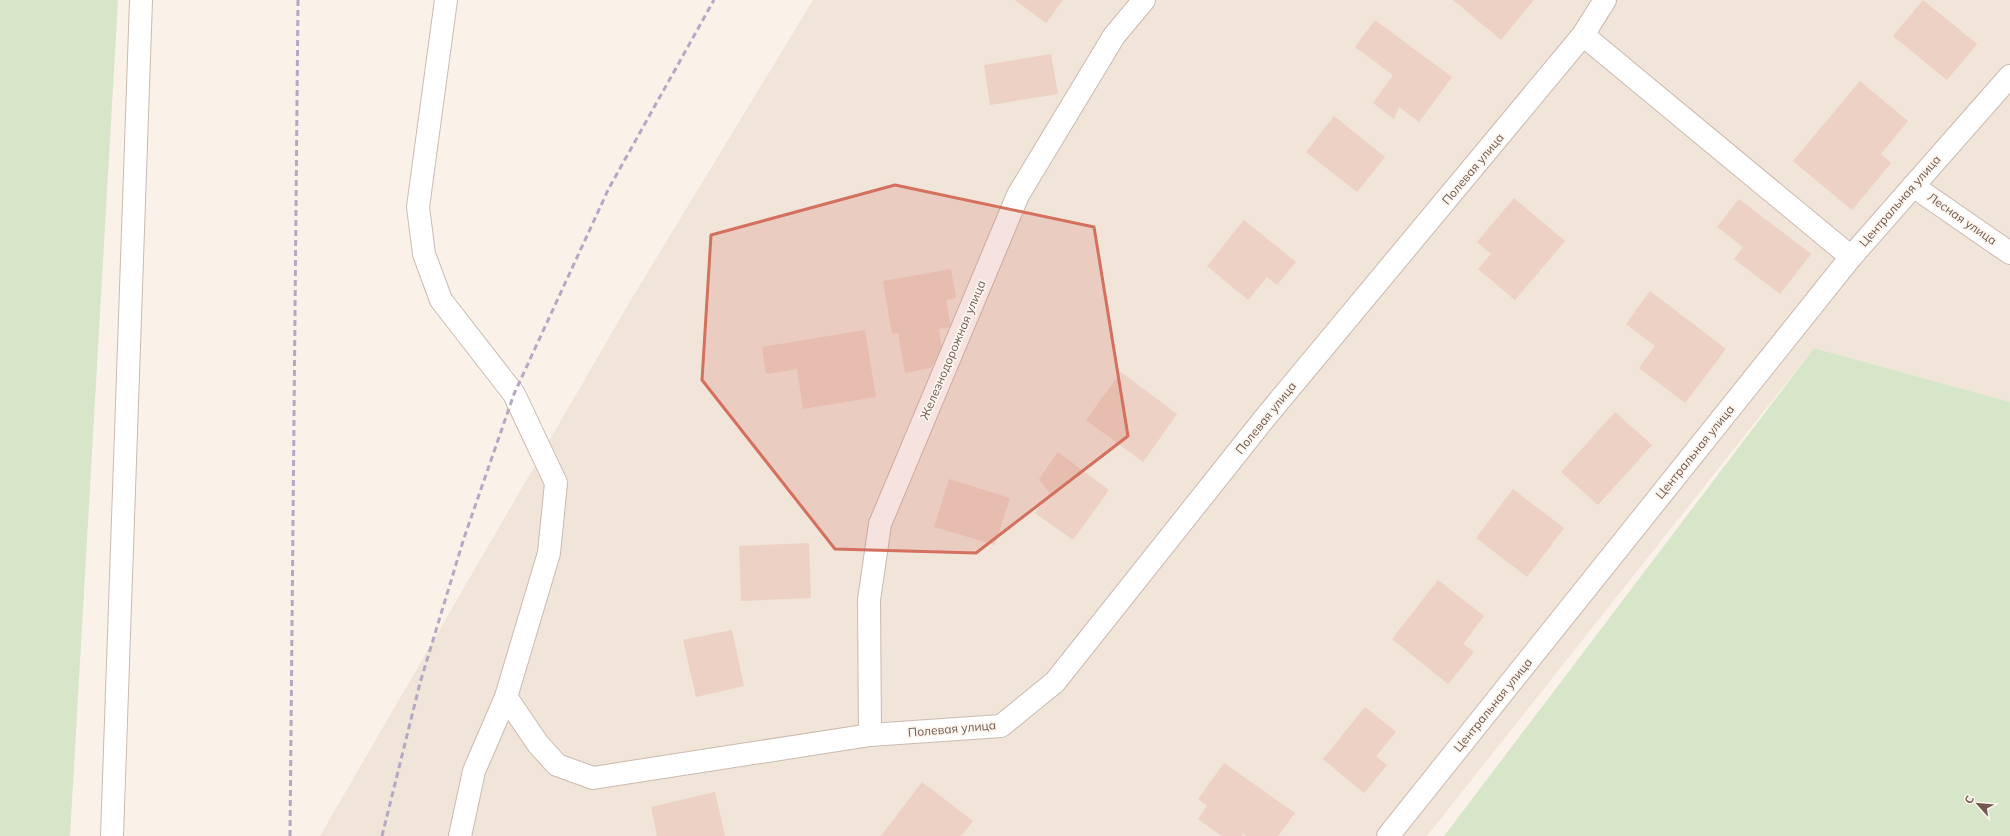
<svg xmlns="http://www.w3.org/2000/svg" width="2010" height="836" font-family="Mulish,sans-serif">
<rect width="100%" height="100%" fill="#faf2e9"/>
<path fill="#f1e4d9" d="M813 0H2010V402L1814 348 1427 836H320L632 298Z"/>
<g fill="#d7e6c9">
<path d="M0 0H118L70 836H0Z"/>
<path d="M1814 348 2010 402V836H1444Z"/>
</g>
<g fill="#ecd1c4">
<path d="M1015 0H1063L1046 23Z"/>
<path d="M1453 0H1534L1501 40Z"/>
<path d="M1923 0 1977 44 1947 80 1893 36Z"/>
<path d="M1375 20 1452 77 1419 122 1399 107 1394 119 1373 103 1393 75 1355 47Z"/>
<path d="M1051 54 1058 94 990 105 984 65Z"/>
<path d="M1860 81 1908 121 1881 154 1891 163 1852 210 1793 161Z"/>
<path d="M1334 116 1385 157 1357 192 1306 152Z"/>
<path d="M1514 198 1565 241 1515 300 1478 269 1491 254 1477 242Z"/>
<path d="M1739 199 1811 254 1780 294 1734 259 1743 247 1717 227Z"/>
<path d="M1244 220 1296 262 1277 285 1267 277 1248 300 1207 266Z"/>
<path d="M951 269 956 298 946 300 951 327 939 329 942 350 931 368 905 373 898 333 892 334 883 281Z"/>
<path d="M1650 291 1726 349 1685 403 1639 368 1655 346 1626 324Z"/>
<path d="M865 330 876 397 803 409 797 369 766 374 762 347Z"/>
<path d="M1121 372 1177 414 1143 462 1086 420Z"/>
<path d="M1615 412 1652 445 1598 505 1561 472Z"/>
<path d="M1058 452 1109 490 1073 540 1035 513 1050 493 1039 479Z"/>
<path d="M949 479 1010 498 995 545 934 527Z"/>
<path d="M1513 489 1564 528 1527 577 1476 538Z"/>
<path d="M809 543 811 598 741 601 739 546Z"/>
<path d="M1438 580 1484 616 1463 644 1474 652 1448 684 1392 639Z"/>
<path d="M732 630 744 686 696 697 683 640Z"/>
<path d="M1365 707 1396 732 1376 756 1387 765 1364 793 1323 759Z"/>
<path d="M1224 763 1295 813 1278 836H1246L1243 833 1241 836H1222L1198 819 1207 806 1198 799Z"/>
<path d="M922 782 973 821 961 836H881Z"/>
<path d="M715 792 725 836H657L651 807Z"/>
</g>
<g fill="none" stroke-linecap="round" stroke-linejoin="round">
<defs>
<g id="minor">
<path d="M446 0 418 207 424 254 441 300 514 394 556 483 549 553 506 697 538 744 557 765 593 778 870 735 1001 726 1055 682 1264 419 1583 35 1605 0"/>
<path d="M1583 35 1851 257"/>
<path d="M1913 186 2010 253"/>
<path d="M870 735 869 600 880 524 1018 195 1114 36 1144 0"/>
<path d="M460 836 474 771 506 697"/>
<path d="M1388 836 1851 257 2010 76"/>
</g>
<path id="tertiary" d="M112 836 141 0"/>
</defs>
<use href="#minor" stroke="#cbbab0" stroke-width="24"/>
<use href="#tertiary" stroke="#cbbab0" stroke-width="24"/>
<use href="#minor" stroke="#fff" stroke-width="22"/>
<use href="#tertiary" stroke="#fff" stroke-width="22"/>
<g stroke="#b5a8c3" stroke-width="3" stroke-dasharray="6 4" stroke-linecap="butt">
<path d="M290 836 298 0"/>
<path d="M382 836 420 683 464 538 514 394 609 188 714 0"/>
</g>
</g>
<path fill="#d4705e" fill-opacity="0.2" stroke="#d4705e" stroke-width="3" stroke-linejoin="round" d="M895 185 1094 227 1128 436 976 553 835 549 702 380 711 235Z"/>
<g text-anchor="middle" stroke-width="3.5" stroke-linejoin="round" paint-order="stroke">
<g font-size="12" fill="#715950" stroke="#fdf6ef">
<text transform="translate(1473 169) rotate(-50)" y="4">Полевая улица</text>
<text transform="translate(1900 201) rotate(-49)" y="4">Центральная улица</text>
<text transform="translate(1962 219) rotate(35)" y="4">Лесная улица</text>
<text transform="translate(953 350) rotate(-67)" y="4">Железнодорожная улица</text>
<text transform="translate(1266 418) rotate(-51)" y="4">Полевая улица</text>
<text transform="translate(1695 452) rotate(-51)" y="4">Центральная улица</text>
<text transform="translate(1493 705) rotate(-51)" y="4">Центральная улица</text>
<text transform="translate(952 729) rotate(-5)" y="4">Полевая улица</text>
</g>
</g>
<g transform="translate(1978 804) rotate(297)" stroke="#fdf6ef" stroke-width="3" paint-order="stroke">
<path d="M0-3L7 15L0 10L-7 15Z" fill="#715950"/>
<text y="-6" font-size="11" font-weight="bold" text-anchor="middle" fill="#715950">С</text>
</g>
</svg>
